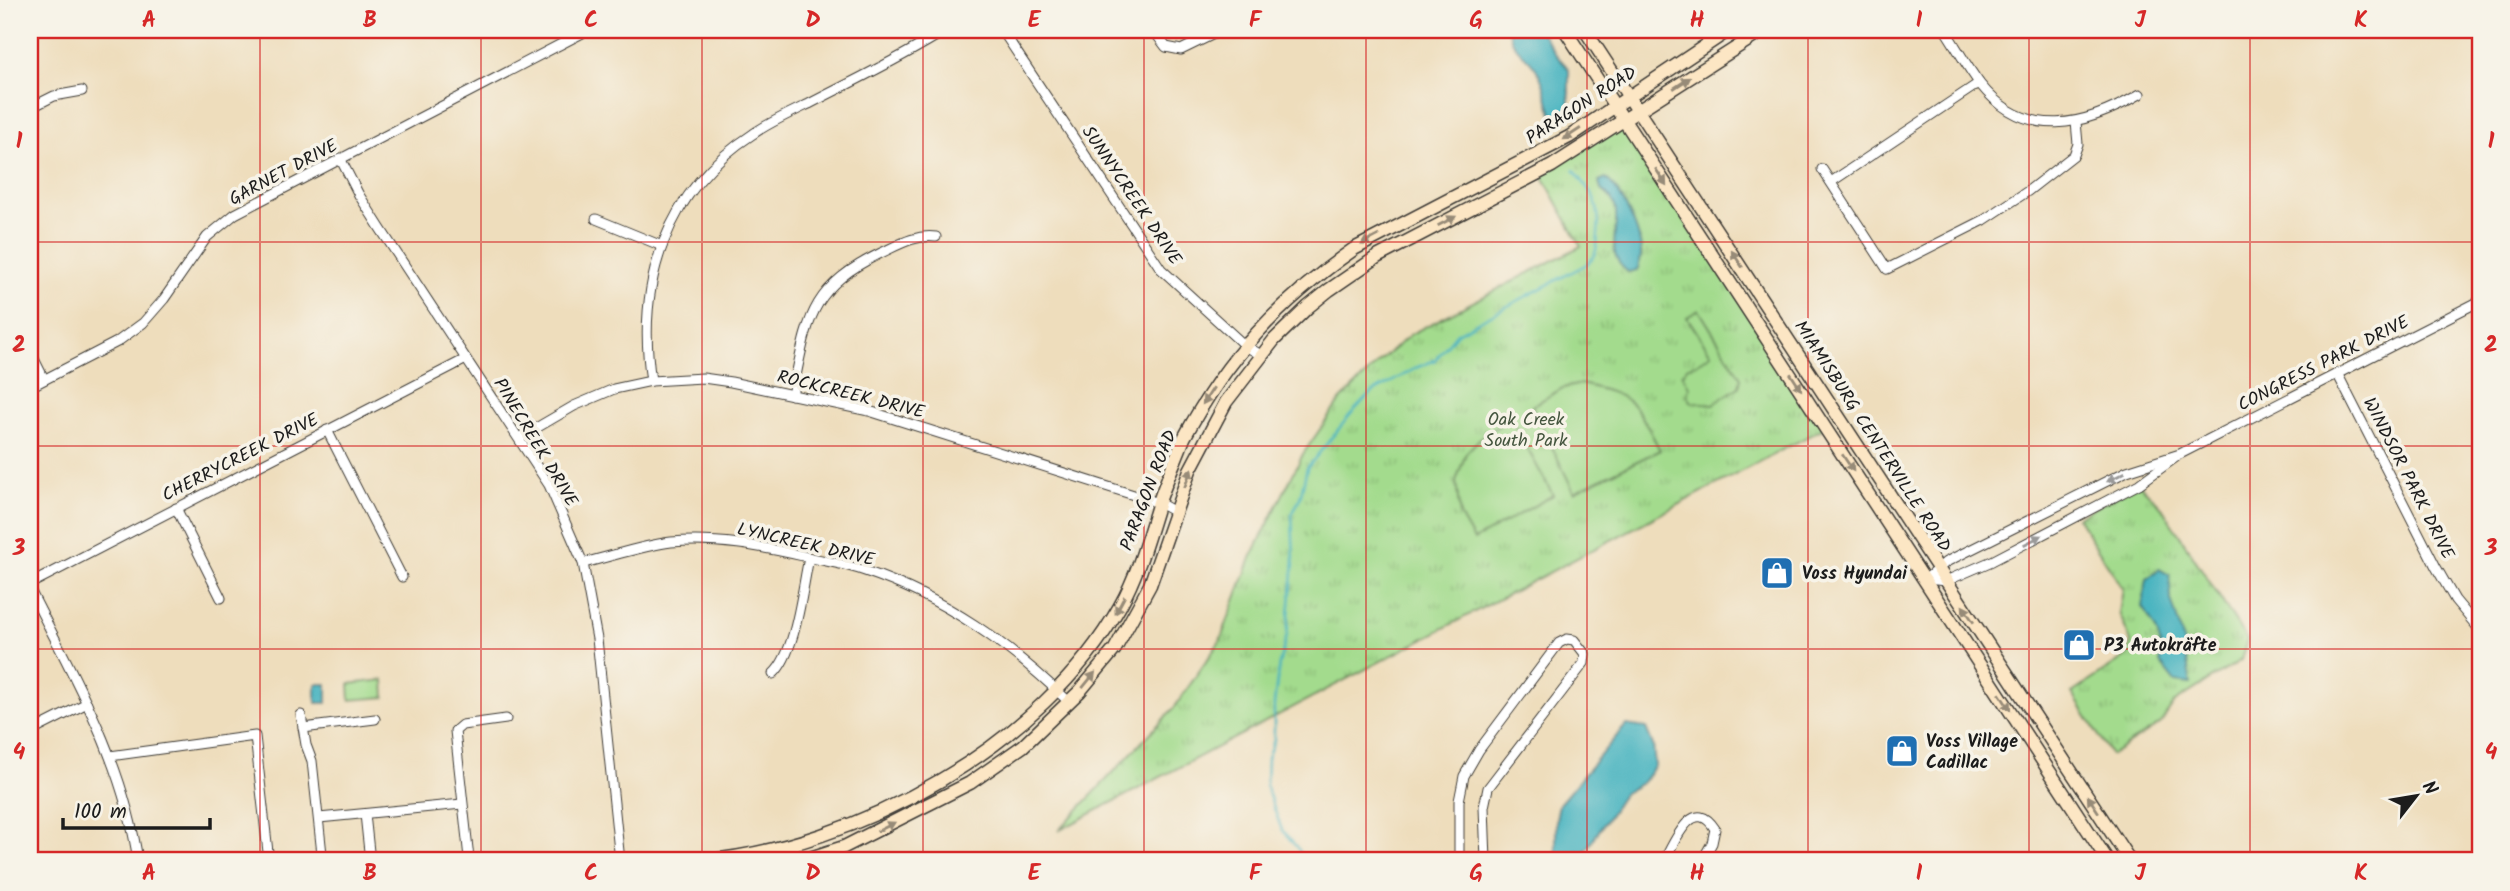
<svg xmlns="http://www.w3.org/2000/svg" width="2510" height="891" font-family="Kalam,sans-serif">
<defs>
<pattern id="grass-tufts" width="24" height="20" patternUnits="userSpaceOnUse" patternTransform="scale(1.75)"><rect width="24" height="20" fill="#a3db8d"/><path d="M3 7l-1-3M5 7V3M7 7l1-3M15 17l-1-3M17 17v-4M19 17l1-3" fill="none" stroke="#8cbb79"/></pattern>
</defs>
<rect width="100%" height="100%" fill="#f7f3e8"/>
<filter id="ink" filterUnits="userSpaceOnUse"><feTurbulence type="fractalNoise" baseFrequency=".0143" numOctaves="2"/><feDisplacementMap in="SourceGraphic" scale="14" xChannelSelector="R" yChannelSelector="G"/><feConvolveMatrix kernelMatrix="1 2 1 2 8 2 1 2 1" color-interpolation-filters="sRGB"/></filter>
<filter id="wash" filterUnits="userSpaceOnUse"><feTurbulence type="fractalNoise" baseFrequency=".00686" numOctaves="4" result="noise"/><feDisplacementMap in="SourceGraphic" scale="28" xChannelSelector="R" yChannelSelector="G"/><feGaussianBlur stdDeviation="1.57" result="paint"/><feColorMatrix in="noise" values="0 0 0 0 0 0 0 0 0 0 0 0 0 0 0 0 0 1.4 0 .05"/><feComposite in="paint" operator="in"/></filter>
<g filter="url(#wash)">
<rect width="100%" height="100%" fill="#eeddbc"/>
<g fill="url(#grass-tufts)" stroke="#607c54" stroke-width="2">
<path d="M1624 120 1824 428 1058 831 1174 708 1220 641 1251 558 1303 454 1339 402 1380 361 1411 334 1581 246 1541 173Z"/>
<path d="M2139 484 2160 505 2247 640 2241 660 2175 702 2160 724 2111 755 2072 693 2127 656 2131 642 2119 613 2123 589 2077 517Z"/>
</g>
<g fill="#a3db8d" stroke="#607c54" stroke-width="2">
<path d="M1699 310 1741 378 1739 387 1713 404 1691 402 1687 394 1690 387 1682 374 1687 367 1696 364 1711 354 1687 317Z"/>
<path d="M1581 384C1637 397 1634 402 1660 450L1574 492 1532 406 1563 388Z"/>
<path d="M1511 419 1553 495 1474 540 1460 516 1456 481 1466 453 1483 435Z"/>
<path d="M384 680 385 697 350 700 349 684Z"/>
</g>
<g fill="#44b2bf" stroke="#30676e" stroke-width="2">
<path d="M1509 30H1540L1557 56 1569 69V109L1560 119 1552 114C1547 99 1544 79 1534 66 1525 53 1511 48 1509 30Z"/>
<path d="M1606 178C1621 191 1642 233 1641 254 1641 259 1639 265 1637 270L1628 272C1595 248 1636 210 1601 190L1599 181Z"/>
<path d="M2159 569 2170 575 2171 600 2182 635 2191 684 2175 682 2160 663C2163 639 2156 627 2142 607L2147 579Z"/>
<rect x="316" y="684" width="11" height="19"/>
<path d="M1626 725 1646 728 1653 745 1655 766 1643 782 1624 793 1579 861H1556V819L1559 804Z"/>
</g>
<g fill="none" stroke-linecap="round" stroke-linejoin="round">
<path stroke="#44b2bf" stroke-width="2.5" d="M1303 861 1299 850 1282 830 1266 787 1267 758 1274 740V704L1279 664 1287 635 1294 562 1292 515 1300 498 1307 468 1350 415 1370 394 1418 367 1435 360 1457 333 1587 264C1597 254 1597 248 1598 234 1601 201 1593 195 1574 170"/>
</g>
</g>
<g filter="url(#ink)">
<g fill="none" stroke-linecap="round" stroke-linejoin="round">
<defs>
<g id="street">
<path d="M1002 30 1161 269 1244 345 1261 355"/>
<path d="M1153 30 1166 47 1181 50 1222 30"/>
<path d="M1945 30C1957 48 1967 67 1980 84 2026 142 2086 126 2140 94"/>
<path d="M30 108 54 96 82 91"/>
<path d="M340 158 359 195 380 228 549 485 583 563 597 639 620 861"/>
<path d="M1822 169 1887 269 1984 220 2028 191 2074 155 2078 144 2076 122"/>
<path d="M1831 182 1979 83"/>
<path d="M596 219 662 246"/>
<path d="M30 351 44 379"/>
<path d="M2337 373 2436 567 2455 600 2480 630"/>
<path d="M651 381C636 283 666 190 753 134 770 122 790 113 809 104 855 80 902 58 946 30"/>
<path d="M30 387 117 342 143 323 164 299 207 237 235 214 588 30"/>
<path d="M792 395C808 321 807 289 881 253 898 245 916 234 936 237"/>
<path d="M327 430 402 577"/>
<path d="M519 438 574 406 614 389 651 381 703 378 731 382 869 411 1159 503 1175 512"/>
<path d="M176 508 221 598"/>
<path d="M583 563C613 556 641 546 671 542 716 538 760 546 803 556 824 561 845 564 865 571 945 598 1009 644 1069 702"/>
<path d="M1926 579 1946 562 2127 471 2180 454 2480 301"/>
<path d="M1926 579 1946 581 1992 561 2139 484 2176 457"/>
<path d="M30 584 466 359"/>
<path d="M30 590C74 677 124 763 138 861"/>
<path d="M773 674C796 653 802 589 809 558"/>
<path d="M301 715 306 745 312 761 322 854"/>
<path d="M303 728 375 719"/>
<path d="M30 732 87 703"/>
<path d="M110 756 255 736 269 861"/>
<path d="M365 814 370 861"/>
<path d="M319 818 462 804"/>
<path d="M469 858 455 731 462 725 506 719"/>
<path d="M1459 861V801L1464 776 1479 750 1559 643 1567 639 1574 640 1585 654 1584 663 1488 788 1484 807 1486 861"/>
<path d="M1664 861C1674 843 1693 794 1715 829L1712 843 1702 861"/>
</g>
<g id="secondary">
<path d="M1565 30 2108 861"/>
<path d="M1585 30 2130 861"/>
<path d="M701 861C856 848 1043 745 1120 606 1138 574 1148 537 1159 502 1166 481 1176 459 1184 438 1227 357 1280 301 1354 249L1569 137 1729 30"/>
<path d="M801 861 844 847 970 783 1023 746 1080 691 1115 649 1150 585 1190 470 1226 402 1274 340 1308 307 1329 290 1377 257 1552 166 1764 30"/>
</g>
</defs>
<use href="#street" stroke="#3c3934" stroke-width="11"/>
<use href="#secondary" stroke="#3c3934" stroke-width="15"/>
<use href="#street" stroke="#fff" stroke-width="9"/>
<use href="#secondary" stroke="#fce6c4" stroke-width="12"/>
</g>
<defs><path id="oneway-solid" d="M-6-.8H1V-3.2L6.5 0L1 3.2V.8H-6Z" transform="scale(1.75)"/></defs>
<g fill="#978b78">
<use href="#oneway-solid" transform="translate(1682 83) rotate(-33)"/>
<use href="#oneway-solid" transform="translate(1572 134) rotate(147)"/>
<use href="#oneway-solid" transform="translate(1661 177) rotate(57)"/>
<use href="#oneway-solid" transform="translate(1447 221) rotate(-27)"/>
<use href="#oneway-solid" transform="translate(1370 240) rotate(151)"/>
<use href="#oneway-solid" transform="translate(1737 259) rotate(-123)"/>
<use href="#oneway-solid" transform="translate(1796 382) rotate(57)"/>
<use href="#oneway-solid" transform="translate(1208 396) rotate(123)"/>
<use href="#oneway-solid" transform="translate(1848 463) rotate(56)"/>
<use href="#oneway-solid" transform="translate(1188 478) rotate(-70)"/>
<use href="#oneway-solid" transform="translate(1120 605) rotate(118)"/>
<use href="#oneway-solid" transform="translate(1968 614) rotate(-124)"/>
<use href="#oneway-solid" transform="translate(1089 680) rotate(-51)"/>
<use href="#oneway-solid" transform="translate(2005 702) rotate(57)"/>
<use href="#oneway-solid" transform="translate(2093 804) rotate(-123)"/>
<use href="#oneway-solid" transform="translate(886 827) rotate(-27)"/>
</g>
<g fill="#999">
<use href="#oneway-solid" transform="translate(2116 477) rotate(153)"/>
<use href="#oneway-solid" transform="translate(2033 540) rotate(-27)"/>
</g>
</g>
<path fill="none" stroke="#d62828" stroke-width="2" stroke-opacity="0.55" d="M260 30V861M481 30V861M702 30V861M923 30V861M1144 30V861M1366 30V861M1587 30V861M1808 30V861M2029 30V861M2250 30V861M30 242H2480M30 446H2480M30 649H2480"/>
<defs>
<symbol id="shop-square" viewBox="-11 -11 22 22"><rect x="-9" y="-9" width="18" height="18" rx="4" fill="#1f6fb2" stroke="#f7f3e8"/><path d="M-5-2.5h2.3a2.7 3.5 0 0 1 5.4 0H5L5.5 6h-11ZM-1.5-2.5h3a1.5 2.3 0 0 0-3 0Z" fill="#fff"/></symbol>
</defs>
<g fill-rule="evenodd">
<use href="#shop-square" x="1758" y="554" width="38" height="38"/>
<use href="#shop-square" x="2060" y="626" width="38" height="38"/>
<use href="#shop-square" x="1883" y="732" width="38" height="38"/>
</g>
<g text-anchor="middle" stroke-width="7" stroke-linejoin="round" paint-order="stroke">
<g font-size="18" fill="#1c1c1c" stroke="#f7f3e8">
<text transform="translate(1581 105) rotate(-33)" y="6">PARAGON ROAD</text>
<text transform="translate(283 172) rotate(-28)" y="6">GARNET DRIVE</text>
<text transform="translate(1132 195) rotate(56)" y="6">SUNNYCREEK DRIVE</text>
<text transform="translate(2323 363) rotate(-27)" y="6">CONGRESS PARK DRIVE</text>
<text transform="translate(851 394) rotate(14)" y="6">ROCKCREEK DRIVE</text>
<text transform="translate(1873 436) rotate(57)" y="6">MIAMISBURG CENTERVILLE ROAD</text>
<text transform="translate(536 442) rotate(59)" y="6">PINECREEK DRIVE</text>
<text transform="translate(240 457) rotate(-27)" y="6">CHERRYCREEK DRIVE</text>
<text transform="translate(2409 478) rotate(63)" y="6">WINDSOR PARK DRIVE</text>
<text transform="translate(1148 490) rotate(-69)" y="6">PARAGON ROAD</text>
<text transform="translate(806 544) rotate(13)" y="6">LYNCREEK DRIVE</text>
</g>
<g font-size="18" fill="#44553e" stroke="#f7f3e8">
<text x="1526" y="425">Oak Creek<tspan x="1526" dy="21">South Park</tspan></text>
</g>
<g font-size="18" font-weight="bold" fill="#1c1c1c" stroke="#f7f3e8" text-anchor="start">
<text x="1802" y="579">Voss Hyundai</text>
<text x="2104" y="651">P3 Autokräfte</text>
<text x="1926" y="747">Voss Village<tspan x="1926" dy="21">Cadillac</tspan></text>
</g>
</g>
<rect width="2510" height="891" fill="none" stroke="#f7f3e8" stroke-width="77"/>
<g transform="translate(2416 796) rotate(59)" stroke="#f7f3e8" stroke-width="5" paint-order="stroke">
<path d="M0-5L12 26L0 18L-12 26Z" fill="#1c1c1c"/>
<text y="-10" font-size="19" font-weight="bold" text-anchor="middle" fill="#1c1c1c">N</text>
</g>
<path d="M63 818v10h147v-10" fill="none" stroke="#1c1c1c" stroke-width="3.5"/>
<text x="74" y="818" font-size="21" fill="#1c1c1c" stroke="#f7f3e8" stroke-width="5" paint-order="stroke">100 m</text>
<rect x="38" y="38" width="2434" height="814" fill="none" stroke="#d62828" stroke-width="2.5"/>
<g font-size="23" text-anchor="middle" font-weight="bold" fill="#d62828">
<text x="149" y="27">A</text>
<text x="370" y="27">B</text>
<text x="591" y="27">C</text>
<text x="813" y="27">D</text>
<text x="1034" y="27">E</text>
<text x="1255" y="27">F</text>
<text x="1476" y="27">G</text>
<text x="1697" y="27">H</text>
<text x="1919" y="27">I</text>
<text x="2140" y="27">J</text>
<text x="2361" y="27">K</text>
<text x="19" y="148">1</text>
<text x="2491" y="148">1</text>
<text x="19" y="352">2</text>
<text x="2491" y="352">2</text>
<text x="19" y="555">3</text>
<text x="2491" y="555">3</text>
<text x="19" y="759">4</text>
<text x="2491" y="759">4</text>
<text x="149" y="880">A</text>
<text x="370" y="880">B</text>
<text x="591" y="880">C</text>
<text x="813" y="880">D</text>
<text x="1034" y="880">E</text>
<text x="1255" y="880">F</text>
<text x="1476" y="880">G</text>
<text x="1697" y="880">H</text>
<text x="1919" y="880">I</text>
<text x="2140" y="880">J</text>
<text x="2361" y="880">K</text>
</g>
</svg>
